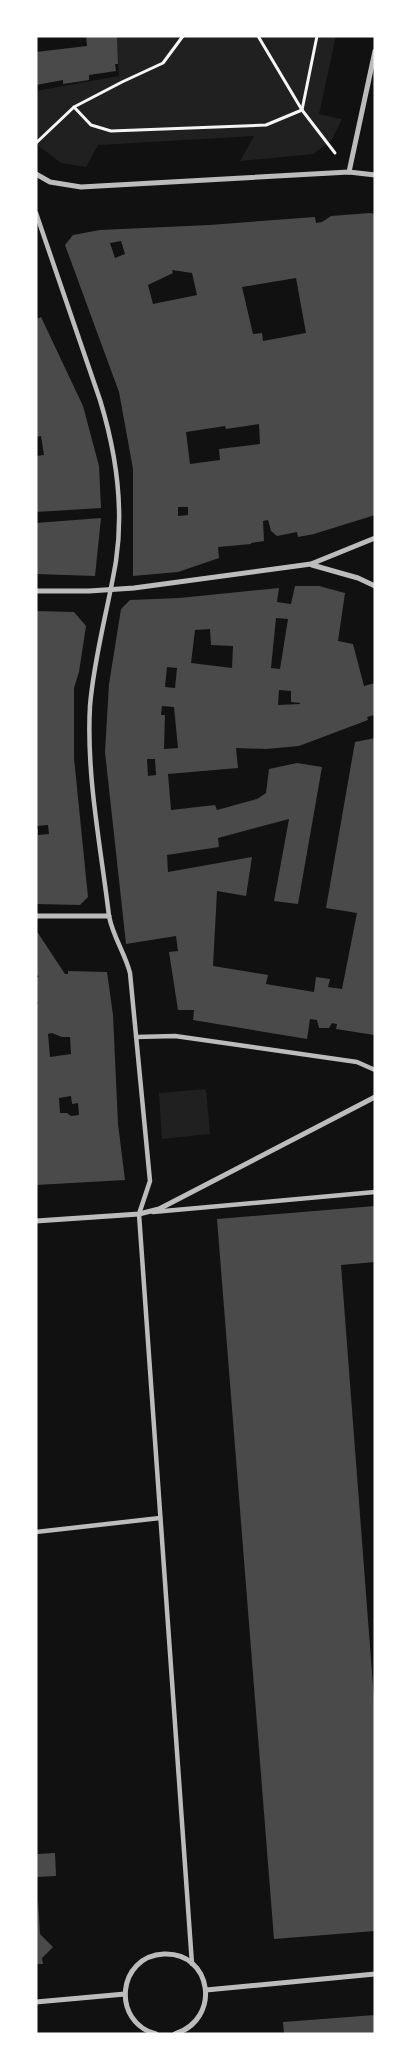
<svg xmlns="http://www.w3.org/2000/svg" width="411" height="2070" font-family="'PT Sans',sans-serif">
<rect width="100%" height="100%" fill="#111"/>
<g fill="#202020">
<path d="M117 36H336L319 114 342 119 331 141 313 154 240 161 254 136 98 145 86 167 61 163 36 144V91L119 76Z"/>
<path d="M206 1089 210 1134 162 1139 159 1093Z"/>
</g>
<g fill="#4a4a4a" fill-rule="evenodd">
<path d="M86 36H117L118 64H115L116 71 89 75V80L63 84V80L36 85V52L87 46Z"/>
<path d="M370 213 375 214V515L314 534 298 537 297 532 277 536 271 531 268 520 263 521 264 541 251 543V544L218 547 219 558 178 572 133 576V469L119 392 65 245 73 235 100 230 209 225 315 217 316 223 322 222 331 216ZM121 241 125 254 115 258 110 243ZM172 270 192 273 197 295 153 304 148 285 173 273ZM296 278 306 333 263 341 262 333 253 334 242 287ZM259 424 260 444 219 449 220 460 190 464 186 432 225 426 226 429ZM178 507H188V515L178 516Z"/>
<path d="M41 317 83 406 99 466 101 508 36 512V456L44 455 41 436 36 437V319Z"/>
<path d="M101 518 95 576 36 574V523Z"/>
<path d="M295 586H319L345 593 338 641 353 644 364 686 375 683V715L367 717 368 720 299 746 266 749 236 748 238 768 168 774 171 810 215 805 217 810 257 799 266 793 269 769 297 763 322 767 298 904 274 901 289 819 218 838 219 847 167 855 168 872 252 857 246 896 217 891 213 966 268 975 266 984 314 992 316 977 330 979 328 987 342 989 357 913 326 908 355 742 375 738 374 1035 336 1029 337 1024 332 1023 329 1028H319L317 1020 310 1019 307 1039 193 1020 194 1010H178L169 952 178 951 176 936 126 944 105 752 109 684 121 609 130 600 179 598 279 588 277 602 291 604ZM276 618 288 619 280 669 271 668ZM210 629 211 645 233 646 232 668 191 663 195 630ZM167 667 177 668 175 688 165 687ZM279 690 291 691V702L300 703V704L278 705ZM162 706 174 707 178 748 164 749 165 715H161ZM147 759H155L156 775 148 776Z"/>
<path d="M36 611 74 612 86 626 79 672 74 688V758L88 897 80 905 36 904V829H38V835L49 834 48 825 36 826Z"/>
<path d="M36 930 65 974H68V971L107 972 113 1015 118 1124 125 1180 36 1185V1005L38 1004 36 997V978L39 977 36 973ZM52 1033 62 1037H70L71 1054 50 1057 48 1034ZM71 1096 72 1104 78 1103 79 1115 71 1116 67 1113H60L59 1098Z"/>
<path d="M375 1206V1262L341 1265 375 1712V1931L274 1939 217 1219Z"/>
<path d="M55 1853 56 1876 36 1877V1854Z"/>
<path d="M38 1899 40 1934 53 1947 42 1958 43 1964H36Z"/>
<path d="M375 2015V2034H284L283 2022Z"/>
</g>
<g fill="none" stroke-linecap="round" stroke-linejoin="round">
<g stroke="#f5f5f5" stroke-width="3">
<path d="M258 36 302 110 335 153"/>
<path d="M74 107 91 125 111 131 266 125 302 110 317 36"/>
<path d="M36 143 74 107 122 82 163 63 183 36"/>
</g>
<g stroke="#bcbcbc" stroke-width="4.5">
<path d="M36 213 100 400C116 452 124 507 116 561 108 609 94 657 90 706 86 775 101 848 109 916 113 937 125 953 130 973L150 1181 139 1214 192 1964"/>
<path d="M136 1037 175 1036 357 1062 375 1070"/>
<path d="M153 1212 375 1192"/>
<path d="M36 1532 160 1518"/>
</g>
<g stroke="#bcbcbc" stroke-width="5">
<path d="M349 172 375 51"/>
<path d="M36 174 50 182 81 187 349 172 375 175"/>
<path d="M312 565 358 578 375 586"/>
<path d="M36 591H89L134 588 311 564 375 538"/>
<path d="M36 916H109"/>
<path d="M36 1221 139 1214 159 1209 375 1097"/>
<path d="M206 1990 375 1974"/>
<path d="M36 2002 125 1994"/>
<path d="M156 2034C111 2022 117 1956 164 1954 212 1952 222 2019 175 2034"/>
</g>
</g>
<rect width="411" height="2070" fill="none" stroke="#ffffff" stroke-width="75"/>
</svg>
